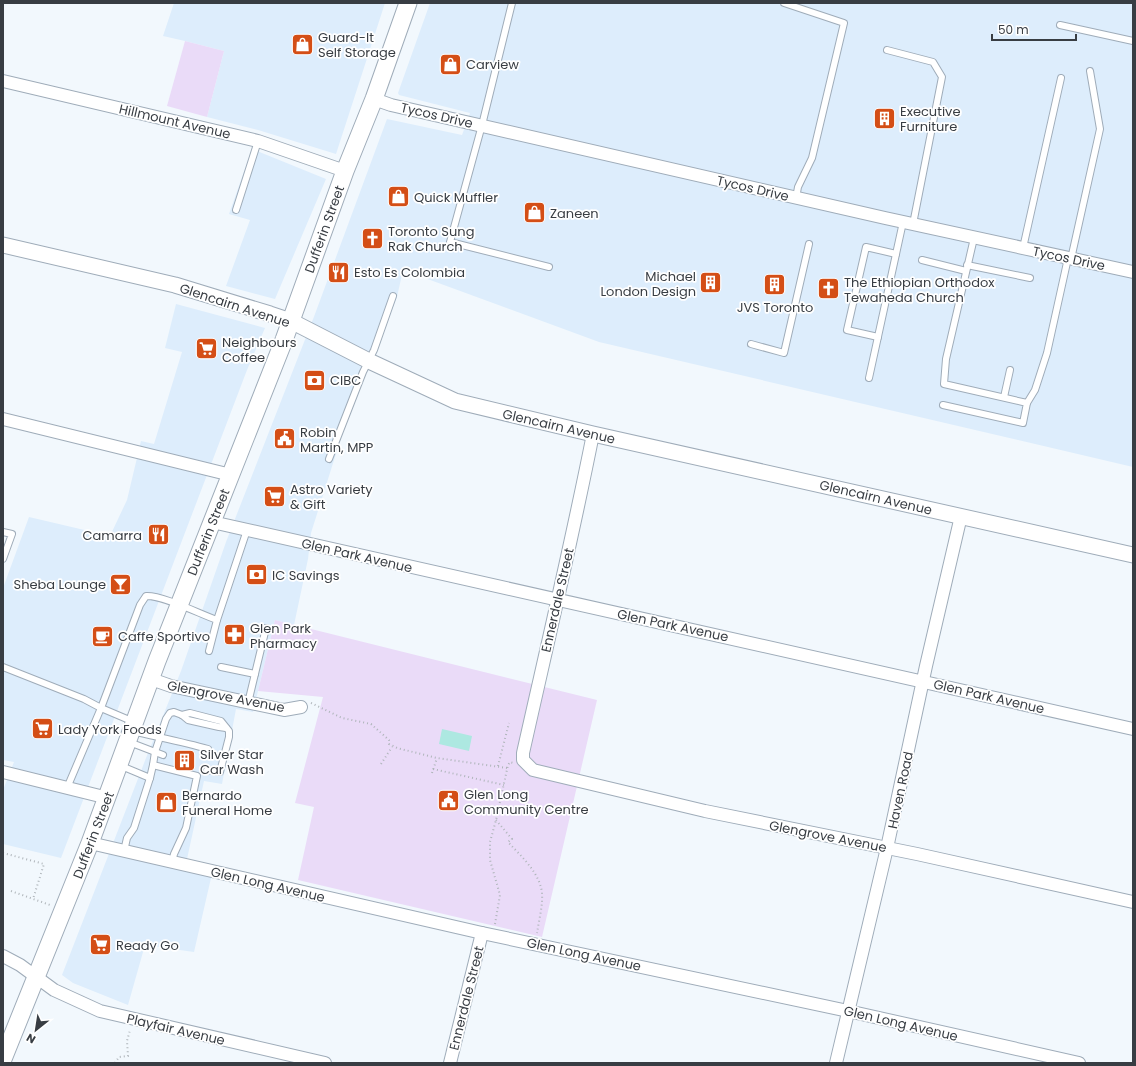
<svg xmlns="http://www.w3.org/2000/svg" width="1136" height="1066" font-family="Poppins,sans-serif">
<rect width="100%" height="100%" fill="#f2f8fd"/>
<g fill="#ddedfc">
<path d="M174 3H385L336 154 258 130 207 117 224 51 185 41 163 36Z"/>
<path d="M430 3H1133V467L599 342 403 270 397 297 378 346 353 400 311 533 308 559 294 625 275 620 253 712 236 709 222 784 204 781 187 859 214 865 194 952 145 945 128 1005 73 983 62 975 146 758 181 671 226 542 315 314 387 119 462 135 470 113 399 95 398 93Z"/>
<path d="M252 149 326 179 275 299 226 286 250 220 229 214Z"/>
<path d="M176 304 265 328 247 370 61 858 3 844V790L14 762 3 760V588L29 517 110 536 127 500 141 441 154 444 182 352 165 348Z"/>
</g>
<g fill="#eadbf8">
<path d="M185 41 224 51 207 117 167 106Z"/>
<path d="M275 620 597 700 542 937 298 880 314 807 295 803 323 697 258 691Z"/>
</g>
<path fill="#ade8e1" d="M442 729 472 736 469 751 439 744Z"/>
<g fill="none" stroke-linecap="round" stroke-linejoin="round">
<defs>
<g id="service">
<path d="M512 3 482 125 450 242 549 267"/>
<path d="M784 3 844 23 812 158 798 187 796 198"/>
<path d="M1060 25 1133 41"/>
<path d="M887 50 933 62 942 77 913 224"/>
<path d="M236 210 258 141"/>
<path d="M1023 248 1061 78"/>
<path d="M1071 259 1100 129 1090 71"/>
<path d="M922 260 966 271"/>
<path d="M967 265 1030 278"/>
<path d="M878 337 847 330 866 247 896 254"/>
<path d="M751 344 784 353 809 244"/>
<path d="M869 378 903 222"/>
<path d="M1004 397 1010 370"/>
<path d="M1027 403 1035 390 1047 353 1068 258"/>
<path d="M943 405 1023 423 1027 403 944 384 946 359 974 238"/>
<path d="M329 459 363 372 374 350 393 296"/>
<path d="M3 532 12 534 3 559"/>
<path d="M217 620 247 530"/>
<path d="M3 667 84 699 101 708 134 722"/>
<path d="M221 667 255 674"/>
<path d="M248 703 266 628"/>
<path d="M182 715 190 713 221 721 229 731V737L220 772 207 770"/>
<path d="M132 731C157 737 183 742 208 749"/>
<path d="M129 742 163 755"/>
<path d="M119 765 150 778 153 765 197 776 186 828 174 854 172 862"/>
<path d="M153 765 155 752 166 719 170 713 174 712 182 715 188 720 219 727 226 728"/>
<path d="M67 788 101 708 140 605 146 596C162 595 200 614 217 620L209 651"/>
<path d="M124 851 127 838 134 828 150 778"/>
</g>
<g id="minor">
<path d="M3 81 258 141 345 171"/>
<path d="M374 99 391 105 885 218 1133 272"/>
<path d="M3 419 231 475"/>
<path d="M593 434C572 540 547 646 523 753V760L533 770 705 811 917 854 1133 902"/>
<path d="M212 522 1133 729"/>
<path d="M151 679 171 686 284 710 301 707"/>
<path d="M3 772 108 798"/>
<path d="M90 843 482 933 848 1011 1079 1063"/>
<path d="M3 956 20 965 54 990 100 1011 325 1063"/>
<path d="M450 1063 482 933"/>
<path d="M836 1063 887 848 926 666 961 516"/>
</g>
<path id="tertiary" d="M3 245 175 285 270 314 291 321 369 361 455 401 593 434 1133 555"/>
<path id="secondary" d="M3 1059 90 843 157 661 284 340 345 171 374 99 408 3"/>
</defs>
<use href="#service" stroke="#9facb9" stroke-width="8"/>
<use href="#minor" stroke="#9facb9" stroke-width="14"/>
<use href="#tertiary" stroke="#9facb9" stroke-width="17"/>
<use href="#secondary" stroke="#9facb9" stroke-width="19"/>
<g stroke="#afb5ba" stroke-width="2" stroke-dasharray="1 3" stroke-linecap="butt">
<path d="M311 703 342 718 371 724 389 740V744L397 748 437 758 507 768"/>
<path d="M381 764 392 747"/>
<path d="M498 766 509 723"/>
<path d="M433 769 504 785"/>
<path d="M432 773 437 758"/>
<path d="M496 820 512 839 508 842C521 856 540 873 542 893 543 905 539 920 537 933"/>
<path d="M3 853 44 864 33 899"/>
<path d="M11 891 50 905"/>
<path d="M495 924 500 895 490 860V842L496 820 508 765 510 762 513 763"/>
<path d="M115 1063 119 1057 128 1056 127 1041 130 1030"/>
</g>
<use href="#service" stroke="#fff" stroke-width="6"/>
<use href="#minor" stroke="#fff" stroke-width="12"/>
<use href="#tertiary" stroke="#fff" stroke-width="15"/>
<use href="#secondary" stroke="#fff" stroke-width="17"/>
</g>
<defs>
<symbol id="shop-square" viewBox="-11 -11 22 22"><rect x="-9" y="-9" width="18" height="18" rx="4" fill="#d44e16" stroke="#fff"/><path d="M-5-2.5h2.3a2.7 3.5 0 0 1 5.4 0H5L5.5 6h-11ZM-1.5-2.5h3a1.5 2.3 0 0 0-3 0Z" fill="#fff"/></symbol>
<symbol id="building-square" viewBox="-11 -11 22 22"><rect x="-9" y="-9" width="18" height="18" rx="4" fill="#d44e16" stroke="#fff"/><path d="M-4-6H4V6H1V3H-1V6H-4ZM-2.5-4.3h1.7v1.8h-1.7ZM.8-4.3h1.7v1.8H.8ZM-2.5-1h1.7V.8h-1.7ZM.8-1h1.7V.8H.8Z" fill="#fff"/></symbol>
<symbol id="church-square" viewBox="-11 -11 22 22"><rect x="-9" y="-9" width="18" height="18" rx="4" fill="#d44e16" stroke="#fff"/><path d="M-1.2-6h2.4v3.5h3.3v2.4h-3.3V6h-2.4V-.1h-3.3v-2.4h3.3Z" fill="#fff"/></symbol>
<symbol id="restaurant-square" viewBox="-11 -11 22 22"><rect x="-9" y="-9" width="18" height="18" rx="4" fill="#d44e16" stroke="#fff"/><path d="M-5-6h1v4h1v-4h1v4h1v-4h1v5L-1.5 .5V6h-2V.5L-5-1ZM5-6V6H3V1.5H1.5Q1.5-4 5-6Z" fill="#fff"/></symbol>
<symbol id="supermarket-square" viewBox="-11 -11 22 22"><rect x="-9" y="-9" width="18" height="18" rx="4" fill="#d44e16" stroke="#fff"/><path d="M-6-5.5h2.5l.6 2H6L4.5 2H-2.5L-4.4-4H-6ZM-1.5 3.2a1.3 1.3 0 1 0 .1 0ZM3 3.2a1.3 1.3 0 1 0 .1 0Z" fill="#fff"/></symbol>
<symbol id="bank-square" viewBox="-11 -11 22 22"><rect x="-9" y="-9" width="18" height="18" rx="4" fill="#d44e16" stroke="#fff"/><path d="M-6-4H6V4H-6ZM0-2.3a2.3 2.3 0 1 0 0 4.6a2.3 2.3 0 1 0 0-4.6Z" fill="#fff"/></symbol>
<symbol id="civic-square" viewBox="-11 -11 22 22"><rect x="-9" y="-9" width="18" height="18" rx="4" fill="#d44e16" stroke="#fff"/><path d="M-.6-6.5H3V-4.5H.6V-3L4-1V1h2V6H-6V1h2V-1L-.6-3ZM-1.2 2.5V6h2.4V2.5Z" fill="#fff"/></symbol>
<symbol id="bar-square" viewBox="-11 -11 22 22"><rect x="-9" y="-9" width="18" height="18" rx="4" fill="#d44e16" stroke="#fff"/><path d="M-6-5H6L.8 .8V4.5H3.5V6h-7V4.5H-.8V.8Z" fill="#fff"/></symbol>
<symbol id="pharmacy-square" viewBox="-11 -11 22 22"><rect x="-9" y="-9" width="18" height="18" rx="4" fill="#d44e16" stroke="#fff"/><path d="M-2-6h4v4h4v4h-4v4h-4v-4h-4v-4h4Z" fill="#fff"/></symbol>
<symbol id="cafe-square" viewBox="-11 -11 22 22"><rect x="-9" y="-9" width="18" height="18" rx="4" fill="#d44e16" stroke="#fff"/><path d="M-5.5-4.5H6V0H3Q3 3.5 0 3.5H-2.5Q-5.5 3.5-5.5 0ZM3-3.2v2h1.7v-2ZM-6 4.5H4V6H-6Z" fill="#fff"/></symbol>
</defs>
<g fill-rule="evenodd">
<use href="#shop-square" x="290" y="32" width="25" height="25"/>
<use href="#shop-square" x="438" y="52" width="25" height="25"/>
<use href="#building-square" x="872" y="106" width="25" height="25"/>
<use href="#shop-square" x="386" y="184" width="25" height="25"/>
<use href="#shop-square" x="522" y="200" width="25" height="25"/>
<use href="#church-square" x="360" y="226" width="25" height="25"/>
<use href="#restaurant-square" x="326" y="260" width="25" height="25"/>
<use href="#building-square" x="698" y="270" width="25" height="25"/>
<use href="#building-square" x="762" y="272" width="25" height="25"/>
<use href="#church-square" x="816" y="276" width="25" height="25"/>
<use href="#supermarket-square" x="194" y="336" width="25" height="25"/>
<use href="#bank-square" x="302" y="368" width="25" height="25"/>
<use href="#civic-square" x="272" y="426" width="25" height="25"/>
<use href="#supermarket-square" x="262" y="484" width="25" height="25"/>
<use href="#restaurant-square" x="146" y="522" width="25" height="25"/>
<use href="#bank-square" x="244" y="562" width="25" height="25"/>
<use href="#bar-square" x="108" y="572" width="25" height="25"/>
<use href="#pharmacy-square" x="222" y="622" width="25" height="25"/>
<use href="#cafe-square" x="90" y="624" width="25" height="25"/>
<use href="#supermarket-square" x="30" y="716" width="25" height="25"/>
<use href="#building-square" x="172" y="748" width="25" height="25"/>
<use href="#civic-square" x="436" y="788" width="25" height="25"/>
<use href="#shop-square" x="154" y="790" width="25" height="25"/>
<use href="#supermarket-square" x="88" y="932" width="25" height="25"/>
</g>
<g text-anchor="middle" stroke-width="3.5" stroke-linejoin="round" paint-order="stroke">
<g font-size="13" fill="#383d43" stroke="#fff" text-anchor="start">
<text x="318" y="42">Guard-It<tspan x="318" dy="15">Self Storage</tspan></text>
<text x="466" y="69">Carview</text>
<text x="900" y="116">Executive<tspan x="900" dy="15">Furniture</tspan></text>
<text x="414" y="202">Quick Muffler</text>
<text x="550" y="218">Zaneen</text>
<text x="388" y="236">Toronto Sung<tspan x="388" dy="15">Rak Church</tspan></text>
<text x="354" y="277">Esto Es Colombia</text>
<text x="696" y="281" text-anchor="end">Michael<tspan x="696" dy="15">London Design</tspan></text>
<text x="844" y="287">The Ethiopian Orthodox<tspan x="844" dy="15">Tewaheda Church</tspan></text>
<text x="775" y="312" text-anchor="middle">JVS Toronto</text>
<text x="222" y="347">Neighbours<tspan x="222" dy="15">Coffee</tspan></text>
<text x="330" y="385">CIBC</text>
<text x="300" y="437">Robin<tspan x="300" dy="15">Martin, MPP</tspan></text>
<text x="290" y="494">Astro Variety<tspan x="290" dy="15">&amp; Gift</tspan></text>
<text x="142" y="540" text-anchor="end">Camarra</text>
<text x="272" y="580">IC Savings</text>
<text x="106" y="589" text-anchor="end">Sheba Lounge</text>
<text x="250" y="633">Glen Park<tspan x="250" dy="15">Pharmacy</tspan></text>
<text x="118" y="641">Caffe Sportivo</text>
<text x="58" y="734">Lady York Foods</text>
<text x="200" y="759">Silver Star<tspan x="200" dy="15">Car Wash</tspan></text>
<text x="464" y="799">Glen Long<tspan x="464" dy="15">Community Centre</tspan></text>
<text x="182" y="800">Bernardo<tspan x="182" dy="15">Funeral Home</tspan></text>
<text x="116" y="950">Ready Go</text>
</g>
<g font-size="13" fill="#383d43" stroke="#fff">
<text transform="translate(437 115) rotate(13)" y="5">Tycos Drive</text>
<text transform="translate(175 121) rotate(13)" y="5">Hillmount Avenue</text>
<text transform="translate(753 188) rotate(13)" y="5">Tycos Drive</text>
<text transform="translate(324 229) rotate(-70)" y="5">Dufferin Street</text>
<text transform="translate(1069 258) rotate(12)" y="5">Tycos Drive</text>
<text transform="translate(235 305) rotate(18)" y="5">Glencairn Avenue</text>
<text transform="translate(559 426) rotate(13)" y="5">Glencairn Avenue</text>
<text transform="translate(876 497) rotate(13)" y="5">Glencairn Avenue</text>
<text transform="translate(208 532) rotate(-68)" y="5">Dufferin Street</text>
<text transform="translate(357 555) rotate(13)" y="5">Glen Park Avenue</text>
<text transform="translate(557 600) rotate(-77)" y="5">Ennerdale Street</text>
<text transform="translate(673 625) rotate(12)" y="5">Glen Park Avenue</text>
<text transform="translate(226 696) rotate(11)" y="5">Glengrove Avenue</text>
<text transform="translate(989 696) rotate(13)" y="5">Glen Park Avenue</text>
<text transform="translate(900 790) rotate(-78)" y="5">Haven Road</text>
<text transform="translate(93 835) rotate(-69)" y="5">Dufferin Street</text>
<text transform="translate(828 836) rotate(11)" y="5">Glengrove Avenue</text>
<text transform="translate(268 884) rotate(13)" y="5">Glen Long Avenue</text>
<text transform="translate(584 954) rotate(12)" y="5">Glen Long Avenue</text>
<text transform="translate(466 998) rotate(-76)" y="5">Ennerdale Street</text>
<text transform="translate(901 1023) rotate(13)" y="5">Glen Long Avenue</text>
<text transform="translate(176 1029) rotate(13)" y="5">Playfair Avenue</text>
</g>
</g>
<rect width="1136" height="1066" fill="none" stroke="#383d43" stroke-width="8"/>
<g transform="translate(36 1030) rotate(210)" stroke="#ffffff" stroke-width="3" paint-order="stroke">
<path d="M0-3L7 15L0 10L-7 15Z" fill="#383d43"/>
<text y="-6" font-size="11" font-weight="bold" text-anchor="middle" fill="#383d43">N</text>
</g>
<path d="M992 34v6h84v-6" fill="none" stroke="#383d43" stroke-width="2"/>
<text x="998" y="34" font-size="12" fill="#383d43" stroke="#ffffff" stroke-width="3" paint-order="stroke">50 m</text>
</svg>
